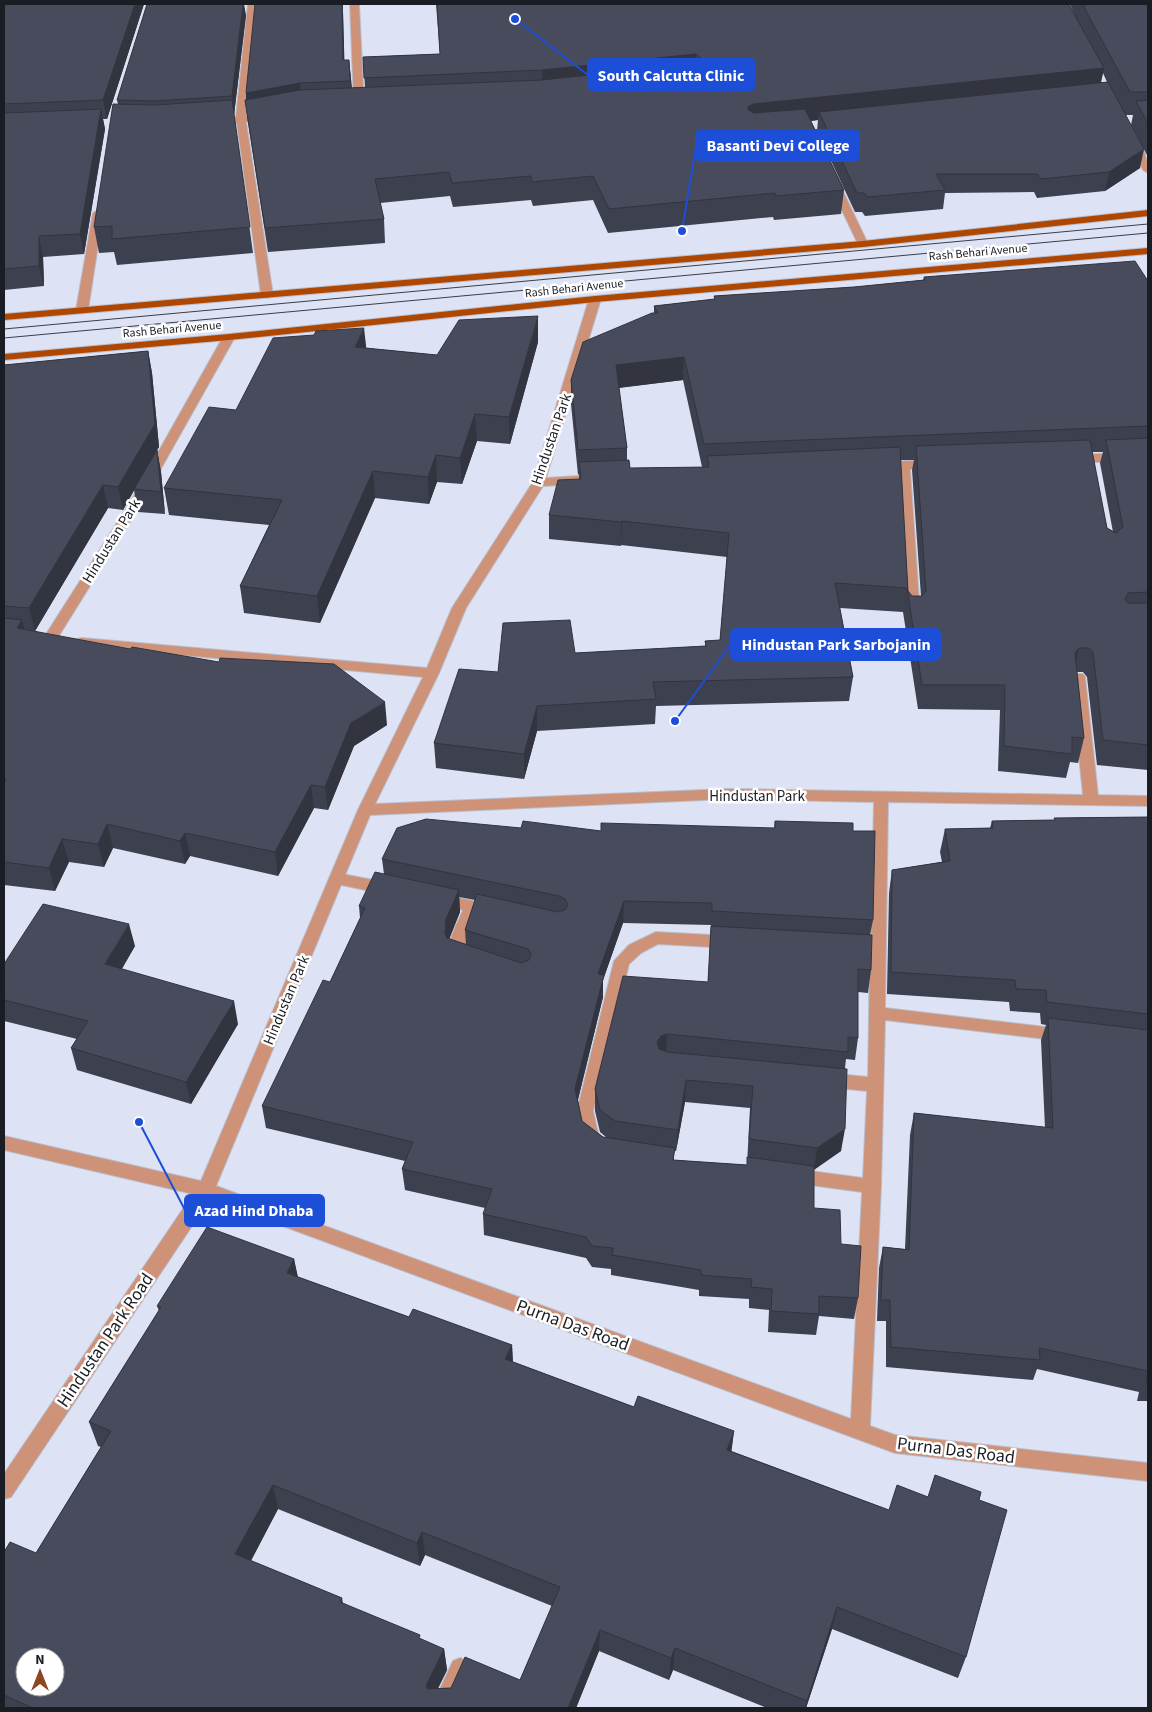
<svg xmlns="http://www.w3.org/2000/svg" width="1152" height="1712" font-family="'Source Sans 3',sans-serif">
<rect width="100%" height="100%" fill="#dde3f5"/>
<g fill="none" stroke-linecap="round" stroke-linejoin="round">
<defs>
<g id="lane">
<path d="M337 873 389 883 394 885 397 889 394 893 389 895 332 883 329 879 332 875Z"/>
<path d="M441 894 492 905 497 907 500 911 497 915 492 917 477 914 464 952 469 954 471 958 469 962C462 964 457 962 450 960 443 947 458 923 463 910L436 904 433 900 436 896Z"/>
</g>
<g id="street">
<path d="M248 4H258L246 116 268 111 273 114 271 116 246 122 273 295 267 298 261 295 237 123 214 124 209 121 214 118 236 117Z"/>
<path d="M350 4H359L364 105 359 108 354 105Z"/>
<path d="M1133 138C1144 143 1148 162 1148 173L1143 170 1128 141Z"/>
<path d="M834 180 839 183 868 244 867 246H859L858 244 829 183Z"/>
<path d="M98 210 103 213 88 310 82 313 76 310 93 213Z"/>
<path d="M595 296 601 299 546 478 578 476 584 480 578 484 543 486 466 608 439 673 375 804 727 789 1083 795 1071 677 1073 674H1083L1085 677 1098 795 1148 796V806L888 802 885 1008 1062 1029 1068 1030 1070 1035 1068 1040 1062 1041 885 1020 881 1186 870 1426 895 1435 1148 1463V1481L895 1453 210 1199 11 1497 4 1499V1474L193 1194 4 1150V1136L201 1181 358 810 423 677 82 646 77 645 75 642 77 639 82 638 427 668 452 608 533 482 589 299ZM727 799 874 802 871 943 853 942 847 944 845 948 847 952 870 955 868 1077 827 1073 821 1075 819 1080 821 1085 827 1087 867 1091 863 1178 795 1169 789 1171 786 1176 789 1181 795 1183 862 1192 851 1419 216 1186 370 815Z"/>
<path d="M229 334 235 337 141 504 55 642H45L43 639 129 504 223 337Z"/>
<path d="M1148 452V460L1073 463 1067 459 1073 455Z"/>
<path d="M932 460 938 464 936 467 910 469 920 615 918 618H908L906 615 898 469 880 470 874 466 880 462Z"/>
<path d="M656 932 730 936 736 938 738 942 736 946 730 948 658 944 641 953 629 964 593 1111 598 1133 605 1142 603 1147 597 1149 584 1142 577 1111 614 961 629 945Z"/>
<path d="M460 1658 467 1661 470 1668 452 1708H431L453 1661Z"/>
</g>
<g id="primary">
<path d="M1148 210V216L863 247 4 320V314L863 241Z"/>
<path d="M1148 248V254L595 302 229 340 4 360V354L229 334 595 296Z"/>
</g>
</defs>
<use href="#lane" stroke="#babfcf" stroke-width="2"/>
<use href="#street" stroke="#babfcf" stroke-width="2"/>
<use href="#primary" stroke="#babfcf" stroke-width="2"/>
<use href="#lane" fill="#cd9278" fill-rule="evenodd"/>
<use href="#street" fill="#cd9278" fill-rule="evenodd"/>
<use href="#primary" fill="#af4700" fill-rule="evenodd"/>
<g stroke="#3b3e47" stroke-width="1">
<path d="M4 329 1148 224"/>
<path d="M4 338 1148 233"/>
</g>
</g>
<g fill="#3d404e" fill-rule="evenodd">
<path d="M4 4H144L107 119H103L105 129 84 254 43 257 44 286 4 290Z"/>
<path d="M436 4H1069L1076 19 1070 4H1148V157L1131 125 1133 115H1126L1140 168 1105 191 1037 198 1034 192 945 193 943 209 865 216 862 212H855L817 131 818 120 811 121 844 190 841 214 774 220 773 217 608 233 593 200 533 206 531 200 453 207 450 196 380 203 384 219 385 243 268 252 248 123 245 100H246V93L343 12 344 60H349L352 88 365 87 363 57 440 54ZM1103 73 1107 82H1101Z"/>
<path d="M246 15 234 115 253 253 117 265 114 252 99 253 94 227 118 104 117 100Z"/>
<path d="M924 277 1148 281V770L1097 765 1087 677 1083 672H1077L1084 738 1078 763 1070 762 1066 778 998 771 1000 710 918 709 903 612 840 608 853 677 849 701 656 706 655 724 537 731 524 779 436 768 434 743 498 672 575 653 705 646V641L720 640 727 557 621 545V546L549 539V515L579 479V474L578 475 571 404V380L654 313V306L714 299V296L854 287 923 280ZM683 380 702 467 630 468 627 460V448L619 388ZM1092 452H1103L1100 463 1113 532 1107 528ZM900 460H914L912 470 921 596H912L908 591Z"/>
<path d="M538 342 510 444 477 441 462 484 437 482 429 504 375 498 320 623 244 613 240 586 269 525 169 515 164 488 236 410 366 348 437 355Z"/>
<path d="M148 351 152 373 159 447 157 450 161 472 165 514 138 512 134 490 123 510 108 508 35 631 387 725 354 746 328 810 314 808 278 876 190 856 185 864 113 848 104 867 69 862 55 891 4 885V365Z"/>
<path d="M1148 817V1401H1137L1139 1392 1037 1369 1033 1380 886 1367V1321H877L879 1268 883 1247 905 1249 910 1135 914 1113 1045 1128 1041 1040 1046 1025 1041 1024 1040 1013 1010 1011 1009 1002 887 994 889 893 892 870 942 862 940 852 945 829 990 828 992 821 1054 820V818Z"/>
<path d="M775 821 853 831 873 920 870 935 871 970 868 993 858 992V1038L855 1060 846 1059 845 1068 841 1151 814 1169V1208L841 1244 858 1298 854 1319 819 1316 816 1335 768 1332 769 1310 749 1308V1299L699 1296V1290L611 1275V1269L592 1267 586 1258 484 1235 483 1214 485 1208 405 1190 402 1169 405 1161 266 1128 262 1106 330 982 360 918 359 906 384 874 382 859 521 828 601 831 774 828ZM459 897 475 900 465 930 466 945 449 939 460 912ZM623 923 711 925 708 982 595 1089V1111L600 1132 607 1138 603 1137 582 1121 578 1100 603 997V980ZM685 1102 750 1108 747 1165 674 1160V1151H676Z"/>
<path d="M135 946 122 969 238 1024 191 1104 77 1070 71 1048 77 1039 4 1021V964Z"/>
<path d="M294 1259 298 1277 409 1317 512 1345 513 1362 634 1407 734 1431 731 1451 889 1510 928 1497 979 1500 966 1657 958 1678 832 1629 806 1708H767L673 1670 669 1680 599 1651 576 1708H4V1552L36 1553 101 1447 98 1446 89 1422 159 1311 157 1306ZM278 1509 420 1566 425 1555 552 1606 520 1680 451 1688H438L447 1670 444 1649 421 1639 343 1603 342 1598 251 1561Z"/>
</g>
<g fill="#323440">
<path d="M135 4H144L107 119 103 100Z"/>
<path d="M243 4H244L246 15 234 115 232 96Z"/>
<path d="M342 4H343V12L345 80 343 60Z"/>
<path d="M696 54 695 77 542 93V70Z"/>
<path d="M349 60 351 80 352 101 350 81Z"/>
<path d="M1104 68 1099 91 819 112 818 120 752 127 746 130 748 107 753 104Z"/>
<path d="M300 83 302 103 248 114 246 93Z"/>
<path d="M101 109 105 129 84 254 80 234Z"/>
<path d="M1144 149 1140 168 1105 191 1109 172Z"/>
<path d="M39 236 43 257 44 286 39 266Z"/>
<path d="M538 316V342L510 444 509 417Z"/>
<path d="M364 328 367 354 355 347Z"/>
<path d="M148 351 152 373 159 447 157 450 161 472 165 514 161 492 157 450 123 510 118 487Z"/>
<path d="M684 357 683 380 616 388V365Z"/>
<path d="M475 414 477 441 462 484 460 458Z"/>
<path d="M436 455 437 482 429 504 428 477Z"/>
<path d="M373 471 375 498 320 623 317 596Z"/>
<path d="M103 485 108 508 35 631 29 608Z"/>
<path d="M622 521 621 545V546V522Z"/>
<path d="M22 620 28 643 17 628Z"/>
<path d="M1079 648 1073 672 1075 653Z"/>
<path d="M385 702 387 725 354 746 328 810 325 787 351 723Z"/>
<path d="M537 706V731L524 779V754Z"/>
<path d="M311 785 314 808 278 876 275 852Z"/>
<path d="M107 824 113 848 104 867 98 844Z"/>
<path d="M185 833 190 856 185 864 180 841Z"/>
<path d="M62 839 69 862 55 891 49 868Z"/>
<path d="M459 890 460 912 448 942 445 933 446 919Z"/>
<path d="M624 901 623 923 603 980V997L575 1111V1089L598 974Z"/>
<path d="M129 924 135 946 111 986 105 964Z"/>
<path d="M234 1001 238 1024 191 1104 186 1082Z"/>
<path d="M667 1034 666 1056 659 1058 657 1042 661 1036Z"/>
<path d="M686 1080 685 1102 676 1151 678 1130Z"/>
<path d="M845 1129 841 1151 814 1170 817 1148Z"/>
<path d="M294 1259 299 1285 287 1273Z"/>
<path d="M512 1345 513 1370 505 1359Z"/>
<path d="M734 1431 731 1455 727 1450Z"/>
<path d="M273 1485 278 1509 242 1577 235 1554Z"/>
<path d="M422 1532 425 1555 420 1566 417 1543Z"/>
<path d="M837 1607 832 1629 806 1708H805Z"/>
<path d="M600 1630 599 1651 576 1708H568Z"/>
<path d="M675 1648 673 1670 669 1680 671 1658Z"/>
<path d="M444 1649 447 1670 429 1707 426 1686Z"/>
</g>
<g fill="#474b5b" stroke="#323440" fill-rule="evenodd">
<path d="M4 4H135L103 100 4 104Z"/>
<path d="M147 4H243L232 96 156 101 117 100Z"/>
<path d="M255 4H342L343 60H349L350 81 300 83 246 93Z"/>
<path d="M437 4H1069L1074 14 1104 68 753 104 748 107V110L754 113 805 109 844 190 776 196 775 193 609 209 593 176 532 182 531 176 452 183 449 172 375 179 384 219 265 228 245 100 300 90 542 80 696 64 703 60 696 54 542 70 364 78 363 57 440 54Z"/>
<path d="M1083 4H1148V92H1130L1087 13Z"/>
<path d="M1108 82 1144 149 1109 172 1041 179 1037 174H936L945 190 867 197 864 193H857L819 112Z"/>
<path d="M232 100 250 227 112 239V226L94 227 113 104 155 105Z"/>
<path d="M1148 100V124L1136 101Z"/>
<path d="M101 109 80 234 39 236V266L4 269V113Z"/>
<path d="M1135 261 1148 281V426L704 444 684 357 616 365 627 448 578 450 571 380 583 342 652 313H658L654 306 715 299 714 296 854 287 925 280 924 277Z"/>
<path d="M538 316 509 417 475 414 460 458 436 455 428 477 373 471 317 596 240 586 282 500 164 488 209 407 236 410 273 338 314 335 316 331 364 328 355 347 437 355 459 320Z"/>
<path d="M148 351 155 424 118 487 103 485 29 608 4 606V365Z"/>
<path d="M1148 438V592L1128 593 1125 599 1128 603H1148V745L1103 740 1093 652 1089 648H1079L1075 653 1084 738 1072 737V754L1004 746 1005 685H922L907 588 835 583 853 677 653 682 656 699 537 706 524 754 434 743 459 669 498 672 503 623 570 620 575 653 706 646 705 641 720 640 729 533 622 521 621 522 549 515 558 480 581 479 579 462 629 460 630 468 709 467 707 456 900 447 908 591 912 596H922L926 591 916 446 1090 440 1107 528 1116 533 1123 527 1106 440Z"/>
<path d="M157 450 161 492 134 489Z"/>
<path d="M4 618 22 620 17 628 130 649 132 647 219 662 220 658 334 664 385 702 351 723 325 787 311 785 275 852 185 833 180 841 107 824 98 844 62 839 49 868 4 862V783L6 779H4Z"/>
<path d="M1148 817V1014L1047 1002 1046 990 1016 989 1015 980 891 972 892 870 950 861 945 829 993 828 992 821 1055 820 1054 818Z"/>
<path d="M426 819 521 828 523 821 601 831V823L775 828V821L853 823V831H875L873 920 712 911V903L624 901 598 974 604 975 575 1089 582 1121 603 1137 675 1148 673 1160 747 1165V1157L814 1166V1208L840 1210 841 1244 861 1246 858 1298 819 1296V1314L771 1311 772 1289 751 1287 752 1279 701 1275V1270L612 1255 613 1248 592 1246 586 1237 483 1214 492 1189 402 1169 413 1142 262 1106 323 980 330 982 365 908 359 906 375 872 459 890 446 919 445 933 447 938 521 963 529 960 531 954 528 949 465 930 477 894 558 912 565 910 568 905 565 899 559 896 382 859 397 828Z"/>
<path d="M43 904 129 924 105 964 234 1001 186 1082 71 1048 88 1021 4 1000V964Z"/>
<path d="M711 926 872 935 871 970 858 969V1038L848 1037V1052L667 1034 661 1036 657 1042 659 1049 667 1052 847 1069 845 1129 817 1148 749 1139 753 1086 686 1080 678 1130 615 1121 600 1110 595 1089 623 976 708 982Z"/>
<path d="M1048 1018 1148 1030V1381H1146L1148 1371 1039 1348 1040 1360 891 1347 890 1300H881L883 1247 909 1250 914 1113 1053 1128Z"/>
<path d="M207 1227 294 1259 287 1273 409 1317 413 1309 512 1345 505 1359 634 1407 638 1396 734 1431 727 1450 889 1510 897 1485 928 1497 935 1475 981 1492 979 1500 1007 1510 966 1657 837 1607 807 1701 675 1648 671 1658 600 1630 568 1708H33L4 1695V1552L10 1542 36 1553 111 1431 89 1422 161 1307 157 1306ZM273 1485 417 1543 422 1532 560 1587 520 1680 465 1657 451 1688 428 1689 426 1686 444 1649 419 1638 420 1635 340 1602 342 1598 235 1554ZM25 1657H55V1687H25Z"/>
</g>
<g text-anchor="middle" stroke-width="5" stroke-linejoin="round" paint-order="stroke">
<g font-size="12" fill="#1b1d24" stroke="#fff">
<text transform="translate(978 252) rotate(-5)" y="4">Rash Behari Avenue</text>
<text transform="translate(574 288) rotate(-6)" y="4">Rash Behari Avenue</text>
<text transform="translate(172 329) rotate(-5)" y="4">Rash Behari Avenue</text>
</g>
<g font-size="15" fill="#1b1d24" stroke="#fff">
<text transform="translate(551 439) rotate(-71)" y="5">Hindustan Park</text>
<text transform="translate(111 541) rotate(-58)" y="5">Hindustan Park</text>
<text x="757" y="801">Hindustan Park</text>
<text transform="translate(286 1000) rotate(-67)" y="5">Hindustan Park</text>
</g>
<g font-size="18" fill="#1b1d24" stroke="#fff">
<text transform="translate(573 1325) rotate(20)" y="6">Purna Das Road</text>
<text transform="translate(105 1340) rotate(-56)" y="6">Hindustan Park Road</text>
<text transform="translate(956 1450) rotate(7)" y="6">Purna Das Road</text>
</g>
</g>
<path fill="none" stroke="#1d4ed8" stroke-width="2" d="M515 19L588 75M682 231L696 146M675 721L731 644M139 1122L185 1210"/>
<g fill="#1d4ed8" stroke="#fff" stroke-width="2">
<circle cx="515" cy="19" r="5"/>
<circle cx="682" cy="231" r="5"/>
<circle cx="675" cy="721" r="5"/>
<circle cx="139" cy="1122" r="5"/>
</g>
<g fill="#1d4ed8" stroke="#1d4ed8" stroke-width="2">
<rect x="588" y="59" width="167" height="31" rx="5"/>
<rect x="696" y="130" width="163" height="31" rx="5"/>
<rect x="731" y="629" width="209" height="31" rx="5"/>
<rect x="185" y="1195" width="139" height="31" rx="5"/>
</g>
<g font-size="16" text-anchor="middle" font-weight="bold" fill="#fff">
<text x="671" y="81">South Calcutta Clinic</text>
<text x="778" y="151">Basanti Devi College</text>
<text x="836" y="650">Hindustan Park Sarbojanin</text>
<text x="254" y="1216">Azad Hind Dhaba</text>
</g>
<rect width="1152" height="1712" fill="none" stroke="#1b1d24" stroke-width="10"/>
<g transform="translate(40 1672)"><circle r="24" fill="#ffffff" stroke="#a4a5a7"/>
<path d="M0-4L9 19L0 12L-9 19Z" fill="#8d4622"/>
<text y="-8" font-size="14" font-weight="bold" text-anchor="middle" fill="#1b1d24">N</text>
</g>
</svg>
